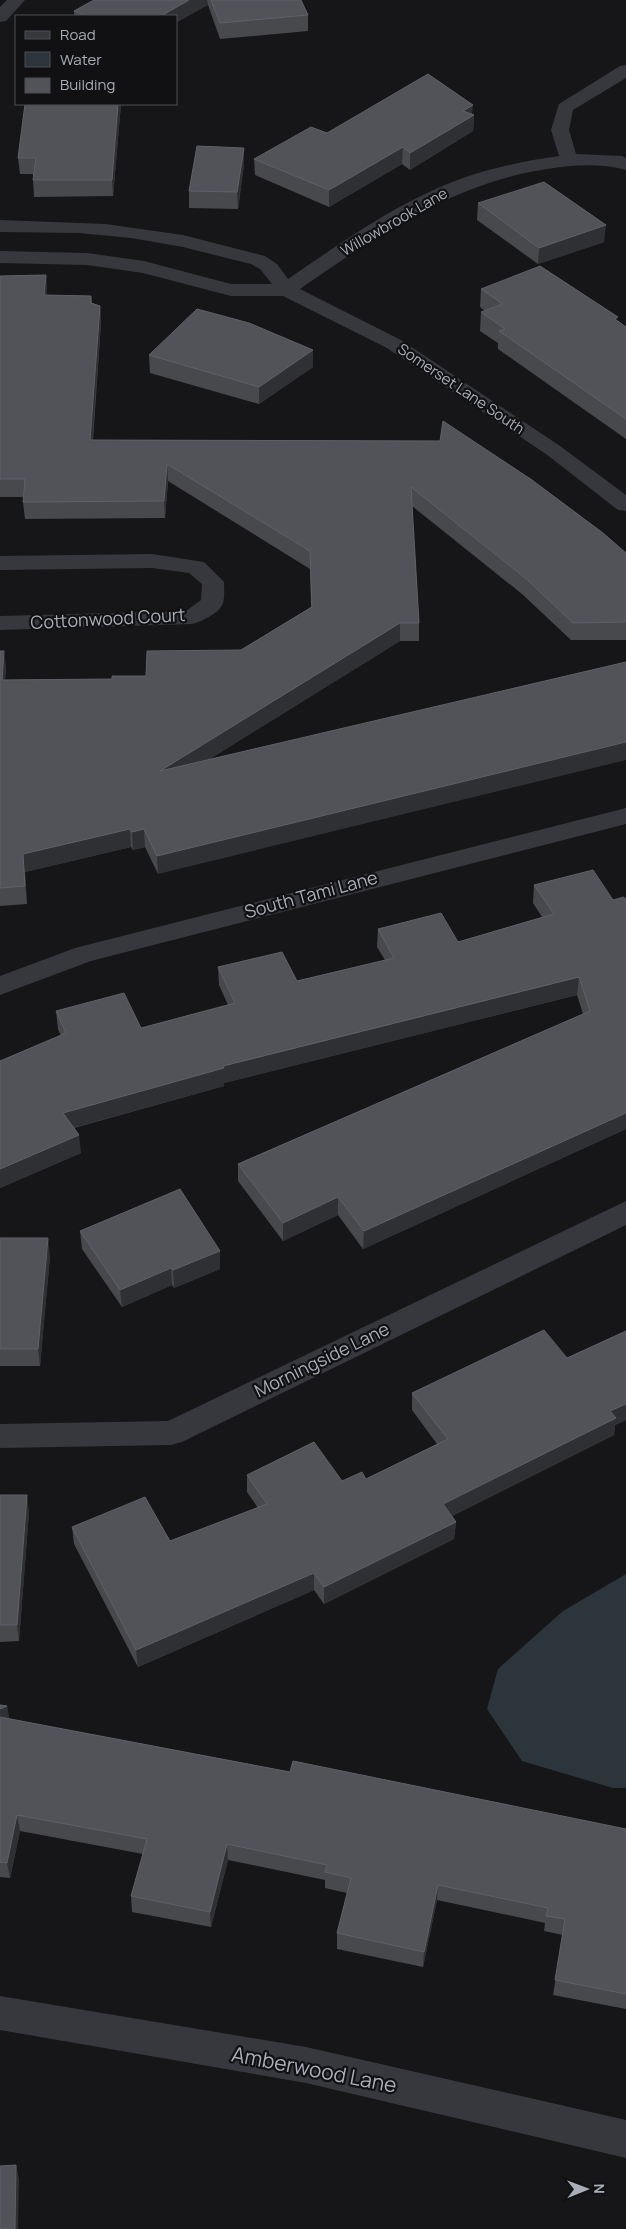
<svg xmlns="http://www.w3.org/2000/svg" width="626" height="2229" font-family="Manrope,sans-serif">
<rect width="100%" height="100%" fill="#161618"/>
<path fill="#2c353c" d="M626 1574V1788H613L522 1761 487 1709 498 1669 563 1611Z"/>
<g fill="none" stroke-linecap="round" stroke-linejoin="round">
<g fill="#37383d" fill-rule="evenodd">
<path d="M7 0H25L6 21 0 22V7Z"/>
<path d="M626 65V78L573 110 569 130 576 154 622 156 626 158V170C600 163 573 165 547 169 454 183 376 236 300 289L401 340 560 446 626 495V511L618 510 546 454 387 348 283 296H231L143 273 87 265 0 263V251L87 253 144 261 231 284H272L260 269 251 264 183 247 131 238 79 233 0 232V220L105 224 183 235 265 256 277 264 288 279C335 247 385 211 438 188 476 171 517 162 559 156L551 130 559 104 620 66Z"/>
<path d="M152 554 204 562 224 582C224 588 225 597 223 603 220 613 201 622 192 624L0 630V616L186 611 201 600 202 584 189 573 152 568 0 570V556Z"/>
<path d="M626 808V824L91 961 0 995V976L75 948Z"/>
<path d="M626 1201V1225L182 1442 171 1445 0 1448V1424L168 1421Z"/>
<path d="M0 1996 306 2047 626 2120V2158L306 2083 0 2030Z"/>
</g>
</g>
<g fill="#47494d">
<path d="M94 0H301L308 15V31L220 39 208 5 176 16H74V11Z"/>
<path d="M121 104 113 196 34 197 33 180V174H20L18 158Z"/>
<path d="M472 114 474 115 473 131 410 170 402 164 329 207 255 175 254 159 327 133Z"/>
<path d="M244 164 238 209 189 208V191Z"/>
<path d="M478 203 604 242 538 264 477 220Z"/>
<path d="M46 275 47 295 91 296 92 304 100 306 101 323 93 440 440 441 626 553V640H571L522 594 412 506 419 623V641H400L208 760 158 874 145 847 133 850 131 847 25 872 27 904 0 906V651L6 668 5 680 112 679 146 676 241 650 311 607 310 569 168 481 165 518 25 519 23 502 24 497H0V276Z"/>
<path d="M481 289 618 321 626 327V439L498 349V343L480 331 481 312 485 311 480 307Z"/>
<path d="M149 355 313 367 259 404 150 373Z"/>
<path d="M534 885 613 900H626V1129L363 1249 338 1215 283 1241 238 1181V1164L583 1014 577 995 224 1083V1086L74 1128 81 1153 0 1188V1061L61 1036 58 1029 56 1011 141 1028 228 1005 219 985 218 967 297 981 385 960 377 947 378 929 458 942 542 917 533 903Z"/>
<path d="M80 1231 220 1269 174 1288 172 1285 122 1307 82 1249Z"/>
<path d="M0 1238 50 1256 40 1366H0Z"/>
<path d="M626 1331V1420L615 1425 614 1435 452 1516 456 1522 454 1539 324 1604 314 1590 138 1667 74 1544 72 1527 170 1541 258 1508 247 1492V1475L342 1481 366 1479 437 1444 412 1410V1393L567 1358Z"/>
<path d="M0 1495 29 1512 19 1641 0 1642Z"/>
<path d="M0 1705 7 1706 9 1719 290 1772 626 1829V2009L553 1995 563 1935 544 1931 545 1923 437 1900 423 1967 337 1949V1933L347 1893 325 1888V1880L228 1860 211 1927 132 1912 131 1896 143 1854 20 1831 10 1878 0 1877Z"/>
</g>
<g fill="#2f3033">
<path d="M189 0H207L208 5 176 23V16H161Z"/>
<path d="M118 104H121L113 196 112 180Z"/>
<path d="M473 105 472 116 474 115 473 131 410 170V153L463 111Z"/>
<path d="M403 147 402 164 329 207V190Z"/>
<path d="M244 148V164L238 209 237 192Z"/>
<path d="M606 225 604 242 538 264 539 248Z"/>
<path d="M46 275 47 292 45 312 44 295Z"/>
<path d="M100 306 101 323 91 458 90 440Z"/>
<path d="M313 350V367L259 404V387Z"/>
<path d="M167 464 168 481 165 518 164 501Z"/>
<path d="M400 623V641L161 789 160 771Z"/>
<path d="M4 651 6 668 4 698 2 680Z"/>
<path d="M626 742V760L158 874 157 856Z"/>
<path d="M130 829 131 847 25 872 27 904 23 854Z"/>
<path d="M144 829 145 847 133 850 132 832Z"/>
<path d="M579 977 577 995 224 1083V1086L65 1130 63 1113 223 1066Z"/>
<path d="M626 1113V1129L363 1249 364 1231Z"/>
<path d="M79 1135 81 1153 0 1188V1169Z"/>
<path d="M338 1197V1215L283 1241V1223Z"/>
<path d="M48 1238 50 1256 40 1366 38 1349Z"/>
<path d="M220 1251V1269L174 1288 173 1270Z"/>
<path d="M171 1268 172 1285 122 1307 120 1290Z"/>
<path d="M626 1404V1420L615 1425 614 1435 442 1521 443 1504 610 1411Z"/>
<path d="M27 1495 29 1512 19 1641 17 1625Z"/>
<path d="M456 1522 454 1539 324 1604V1587Z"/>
<path d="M314 1573V1590L138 1667 136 1650Z"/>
<path d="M7 1706 10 1722 0 1727V1709Z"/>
<path d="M17 1815 20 1831 10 1878 7 1863Z"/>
<path d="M227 1844 228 1860 211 1927 210 1912Z"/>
<path d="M438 1885 437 1900 423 1967 424 1952Z"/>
<path d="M16 2165 19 2179 18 2229H15Z"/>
</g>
<g fill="#525359" stroke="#5f6168">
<path d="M94 0H189L161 16H87L74 11Z"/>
<path d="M211 0H301L308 15 220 23Z"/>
<path d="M428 74 473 105 463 111 474 115 410 153 403 147 329 190 254 159 311 127 327 133Z"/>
<path d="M25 104H118L112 180H33L36 158H18Z"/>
<path d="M197 146 244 148 237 192 189 191Z"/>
<path d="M544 182 606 225 539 248 478 203Z"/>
<path d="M540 266 618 317 615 319 626 327V419L499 331 505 329 481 312 503 304 481 289Z"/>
<path d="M46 275 44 295 91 296V303L100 306 90 440 440 441 443 421 532 480 603 533 626 553V622L573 623 524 577 411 487 419 623H400L160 771 626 662V742L157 856 144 829 132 832 130 829 23 854 25 886 0 888V651H4L2 680 112 679V676H146L147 651 241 650 312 607 310 551 167 464 164 501 23 502 25 479H0V276Z"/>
<path d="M197 309 249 323 313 350 259 387 149 355Z"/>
<path d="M593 870 613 900 624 897 626 900V1113L364 1231 338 1197 283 1223 238 1164 590 1011 579 977 223 1066 224 1068 63 1113 79 1135 0 1169V1061L66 1033 56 1011 124 993 141 1028 235 1003 218 967 282 952 297 981 394 958 378 929 441 913 458 942 554 914 534 885Z"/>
<path d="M180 1189 220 1251 173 1270 171 1268 120 1290 80 1231Z"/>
<path d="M0 1238H48L38 1349H0Z"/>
<path d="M544 1330 567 1358 626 1331V1404L610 1411 616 1418 443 1504 456 1522 324 1587 314 1573 136 1650 72 1527 145 1497 170 1541 267 1504 247 1475 314 1442 342 1481 362 1472 366 1479 448 1439 412 1393Z"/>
<path d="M0 1495H27L17 1625H0Z"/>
<path d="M0 1705 7 1706 0 1709Z"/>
<path d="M0 1717 290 1772 293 1761 626 1829V1994L555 1980 565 1919 546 1916 548 1908 438 1885 424 1952 337 1933 351 1878 325 1872 327 1865 227 1844 210 1912 131 1896 147 1839 17 1815 7 1863 0 1862Z"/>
<path d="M16 2165 15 2229H0V2166Z"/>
</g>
<g text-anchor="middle" stroke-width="4.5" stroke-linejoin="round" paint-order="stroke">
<g font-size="15" fill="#a8adb8" stroke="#111113">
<text transform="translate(394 222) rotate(-30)" y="5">Willowbrook Lane</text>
<text transform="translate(461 389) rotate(34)" y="5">Somerset Lane South</text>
</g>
<g font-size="18" fill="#a8adb8" stroke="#111113">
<text transform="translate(108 619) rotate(-3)" y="6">Cottonwood Court</text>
<text transform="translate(311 895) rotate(-15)" y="6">South Tami Lane</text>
<text transform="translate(322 1360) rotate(-26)" y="6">Morningside Lane</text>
</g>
<g font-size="21" fill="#a8adb8" stroke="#111113">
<text transform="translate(314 2070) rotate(11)" y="7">Amberwood Lane</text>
</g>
</g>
<rect x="15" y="15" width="162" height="90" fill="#111113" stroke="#4d4f55"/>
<rect x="25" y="31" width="25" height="8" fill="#37383d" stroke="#4d4f55"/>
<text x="60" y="40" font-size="15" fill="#a8adb8">Road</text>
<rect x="25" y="52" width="25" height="15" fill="#2c353c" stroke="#4d4f55"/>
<text x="60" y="65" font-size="15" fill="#a8adb8">Water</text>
<rect x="25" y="78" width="25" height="15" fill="#525359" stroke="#4d4f55"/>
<text x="60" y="90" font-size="15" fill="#a8adb8">Building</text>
<g transform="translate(586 2189) rotate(89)" stroke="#111113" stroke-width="4" paint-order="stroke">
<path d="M0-4L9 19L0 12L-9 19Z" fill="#a8adb8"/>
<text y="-8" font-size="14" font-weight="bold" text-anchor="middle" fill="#a8adb8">N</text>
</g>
</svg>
